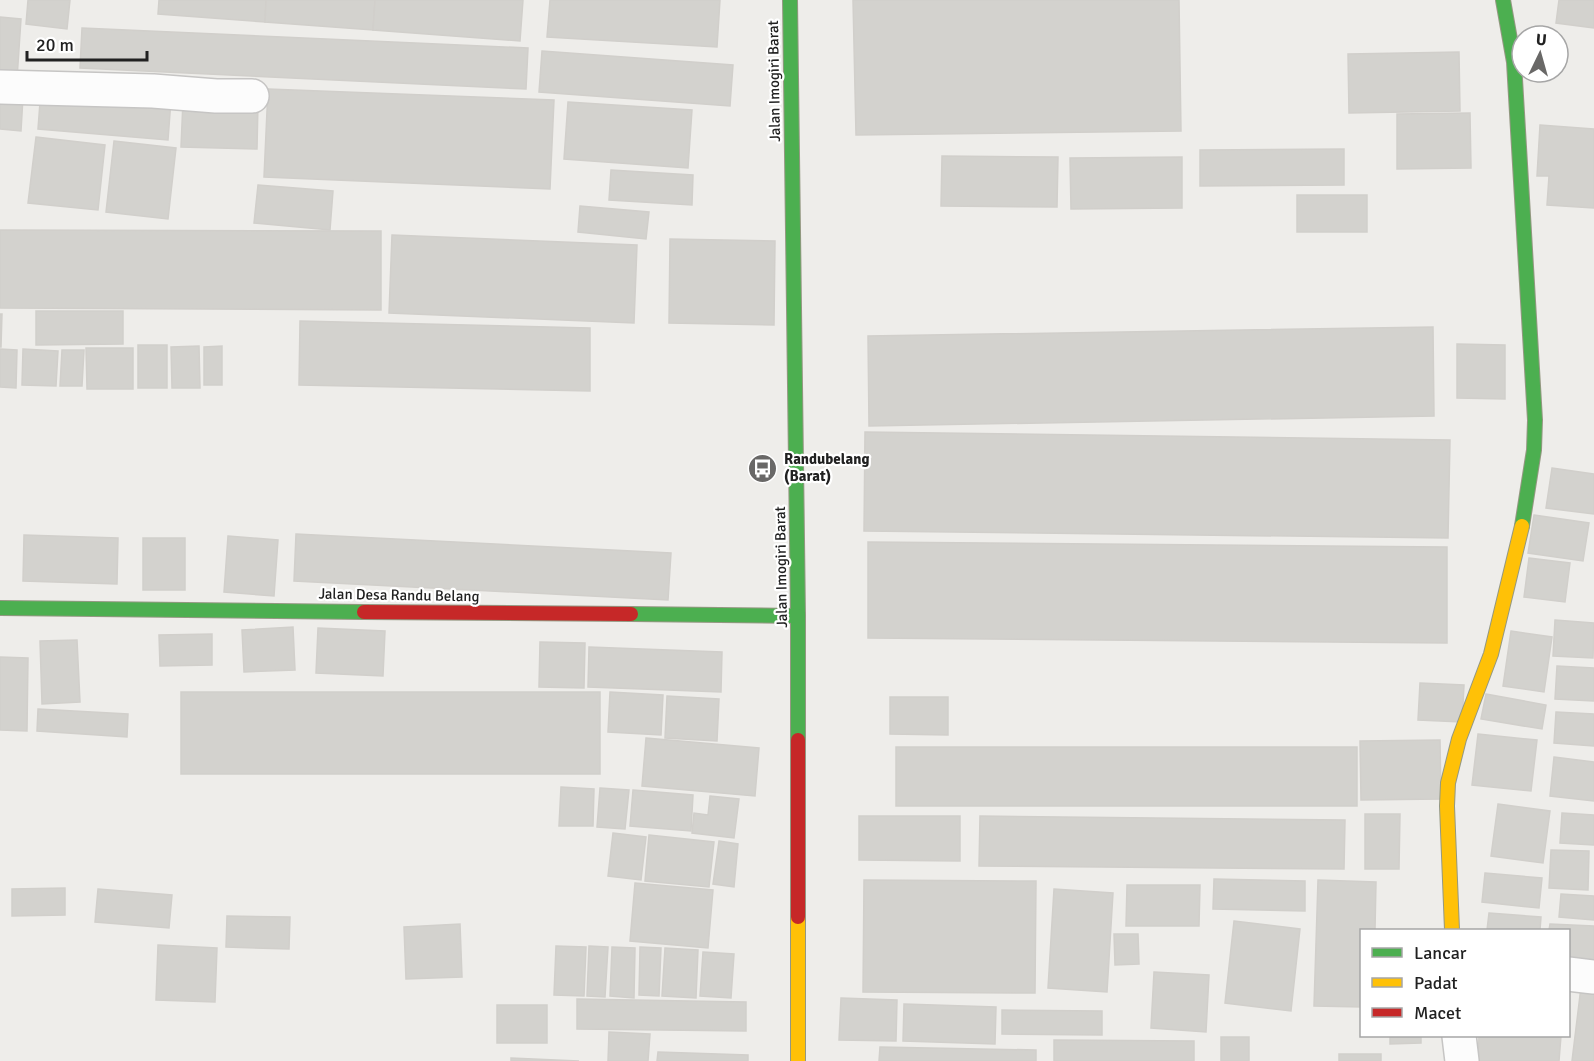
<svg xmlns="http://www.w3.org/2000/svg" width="1594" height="1061" font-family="Signika,sans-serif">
<rect width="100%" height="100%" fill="#eeedea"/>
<g fill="#d3d2ce" stroke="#d1cfcb" stroke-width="1.5">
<path d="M28 0H70L67 29 26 24Z"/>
<path d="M159 0H266L265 22 158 14Z"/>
<path d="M266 0H375L373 30 265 22Z"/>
<path d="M375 0H523L520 41 373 30Z"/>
<path d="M550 0H720L717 47 547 37Z"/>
<path d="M853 0H1179L1181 131 856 135Z"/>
<path d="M1559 0H1594V28L1556 23Z"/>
<path d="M0 17 21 19 17 79 0 78Z"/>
<path d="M82 28 528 48 526 89 80 68Z"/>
<path d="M542 51 733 65 730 106 539 92Z"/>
<path d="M1459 52 1460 111 1349 113 1348 54Z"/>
<path d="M41 89 171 100 168 140 38 129Z"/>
<path d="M268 89 554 100 550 189 264 177Z"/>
<path d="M0 96 23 97 21 131 0 129Z"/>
<path d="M183 101 258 103 257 149 181 147Z"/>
<path d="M568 102 692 110 688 168 564 159Z"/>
<path d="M1470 113 1471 168 1397 169V114Z"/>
<path d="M1540 125 1594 129V208L1547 205 1549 176H1537Z"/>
<path d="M36 137 105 145 98 210 28 203Z"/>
<path d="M114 141 176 148 168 219 106 212Z"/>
<path d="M1344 149V185L1200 186V150Z"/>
<path d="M942 156 1058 157 1057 207 941 206Z"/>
<path d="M1182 157V208L1071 209 1070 158Z"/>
<path d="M611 170 693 175 692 205 609 200Z"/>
<path d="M258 185 333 191 330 230 254 223Z"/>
<rect x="1297" y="195" width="70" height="37"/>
<path d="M580 206 649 212 646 239 578 232Z"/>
<path d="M0 230 381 231V310L0 308Z"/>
<path d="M392 235 637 245 634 323 389 313Z"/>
<path d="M670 239 775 241 774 325 669 323Z"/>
<path d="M36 311H123V344L36 345Z"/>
<path d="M0 314H2L1 347H0Z"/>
<path d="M300 321 590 328V391L299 385Z"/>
<path d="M1433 327 1434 416 869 426 868 336Z"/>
<path d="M1457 344 1505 345V399L1457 398Z"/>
<rect x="138" y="345" width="29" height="43"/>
<path d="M199 346 200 388H172L171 347Z"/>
<path d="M222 346V385H204V347Z"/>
<path d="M86 348H133V389H87Z"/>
<path d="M0 349 17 350 16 388 0 387Z"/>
<path d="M23 349 58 351 56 386 22 385Z"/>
<path d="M62 350H84L82 386H60Z"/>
<path d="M865 432 1450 440 1448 538 864 531Z"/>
<path d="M1552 468 1594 474V514L1546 508Z"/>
<path d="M1534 515 1589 523 1583 561 1528 553Z"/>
<path d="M296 534 671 553 668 600 294 581Z"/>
<path d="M24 535 118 538 117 584 23 581Z"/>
<path d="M228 536 278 540 274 596 224 592Z"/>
<rect x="143" y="538" width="42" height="52"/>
<path d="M868 542 1447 547V643L868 638Z"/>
<path d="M1529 558 1570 563 1565 602 1524 597Z"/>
<path d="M1555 620 1594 623 1593 658 1553 656Z"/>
<path d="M293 627 295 670 244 672 242 630Z"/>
<path d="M318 628 385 631 383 676 316 673Z"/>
<path d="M1511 631 1552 637 1544 692 1503 686Z"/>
<path d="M212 634V665L160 666 159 635Z"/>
<path d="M77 640 80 702 42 704 40 641Z"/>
<path d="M540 642 585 643 584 688 539 687Z"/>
<path d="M589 647 722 652 721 692 588 687Z"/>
<path d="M0 657 28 658 27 731 0 730Z"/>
<path d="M1557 666 1594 668V701L1555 699Z"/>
<path d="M1420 683 1464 685 1462 722 1418 720Z"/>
<rect x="181" y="692" width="419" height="82"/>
<path d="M610 692 663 695 661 735 608 732Z"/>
<path d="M1486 694 1546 705 1542 729 1481 719Z"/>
<path d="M667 696 719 699 717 741 665 738Z"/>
<path d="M890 697H948V735L890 734Z"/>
<path d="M38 709 128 714 127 737 37 731Z"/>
<path d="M1556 712 1594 714V746L1554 743Z"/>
<path d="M1478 734 1537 740 1531 791 1472 785Z"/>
<path d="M646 738 759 748 755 796 642 786Z"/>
<path d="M1440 740 1441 799 1361 800 1360 741Z"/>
<rect x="896" y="747" width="461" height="59"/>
<path d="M1554 757 1594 762V801L1550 796Z"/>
<path d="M561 787 594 789 593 826H559Z"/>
<path d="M600 788 629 790 625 829 597 827Z"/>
<path d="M633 790 693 795 691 831 630 826Z"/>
<path d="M710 796 739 799 734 838 692 833 694 813 708 815Z"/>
<path d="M1498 804 1550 811 1543 863 1491 856Z"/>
<path d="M1562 813 1594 815V845L1560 843Z"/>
<path d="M1365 814H1400L1399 869H1365Z"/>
<path d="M859 816H960V861L859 860Z"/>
<path d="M980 816 1345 820 1344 869 979 866Z"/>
<path d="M613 833 646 837 641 880 608 876Z"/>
<path d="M649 835 714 842 709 887 645 881Z"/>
<path d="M719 841 738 844 734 887 713 884Z"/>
<path d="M1551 850 1589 851 1588 890 1549 888Z"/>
<path d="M1485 873 1542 878 1539 908 1482 902Z"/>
<path d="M1214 879 1305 881V911L1213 909Z"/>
<path d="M864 880 1036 881 1035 993 863 992Z"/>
<path d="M1318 880 1376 882 1375 930H1362V1007L1314 1006Z"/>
<path d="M635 883 713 890 708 948 630 941Z"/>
<path d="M1127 885H1200L1199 926H1126Z"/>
<path d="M65 888V915L12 916V889Z"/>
<path d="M98 889 172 895 169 928 95 922Z"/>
<path d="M1054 889 1113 893 1107 992 1048 988Z"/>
<path d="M1561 894 1594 896V920L1559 917Z"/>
<path d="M1489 913 1541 917 1540 930H1487Z"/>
<path d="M227 916 290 917 289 949 226 947Z"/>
<path d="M1234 921 1300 929 1291 1011 1225 1003Z"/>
<path d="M460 924 462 977 406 979 404 927Z"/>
<path d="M1550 924 1594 926V967L1568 966V930H1549Z"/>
<path d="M1114 934H1138L1139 964 1115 965Z"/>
<path d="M158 945 217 948 215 1002 156 1000Z"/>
<path d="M556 946 586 947 584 996 554 995Z"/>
<path d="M589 946 608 947 605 997 587 996Z"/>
<path d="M612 947 635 948 634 998 610 996Z"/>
<path d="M640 947 661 948 659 996 639 995Z"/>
<path d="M665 948 698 950 696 998 662 996Z"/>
<path d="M703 952 734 954 731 998 700 996Z"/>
<path d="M1154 972 1209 975 1206 1032 1151 1028Z"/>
<path d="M1581 987 1594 988V1061H1572Z"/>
<path d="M841 998 897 1000 896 1041 839 1040Z"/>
<path d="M577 999 746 1002V1031L577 1029Z"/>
<path d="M904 1004 996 1007 995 1044 903 1041Z"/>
<rect x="497" y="1005" width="50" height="38"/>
<path d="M1002 1010 1102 1011V1035L1002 1034Z"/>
<path d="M609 1032 650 1034 648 1061H608Z"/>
<path d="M1390 1036H1421V1043L1390 1044Z"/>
<path d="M1479 1036H1561L1559 1061H1478Z"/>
<rect x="1221" y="1037" width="28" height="24"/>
<path d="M1054 1040 1194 1041V1061H1054Z"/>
<path d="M880 1047 1036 1050V1061H879Z"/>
<path d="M658 1052 748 1055V1061H657Z"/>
<rect x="1339" y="1054" width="42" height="7"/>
<path d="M511 1058 579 1061H511Z"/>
</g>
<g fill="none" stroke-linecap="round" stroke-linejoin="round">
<defs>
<g id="street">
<path d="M0 87 153 91 216 96H252"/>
<path d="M1568 974 1594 977"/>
<path d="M1459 1036 1462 1061"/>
</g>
<g id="fast">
<path d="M790 0 798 616V740"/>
<path d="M1503 0 1514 62 1535 420 1534 450 1522 526"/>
<path d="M0 608 364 612"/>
<path d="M631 614 798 616"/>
</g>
<g id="slow">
<path d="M798 917V1061"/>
<path d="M1452 930 1447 806 1448 783 1459 739 1491 654 1522 526"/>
</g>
<g id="jam">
<path d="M364 612 631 614"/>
<path d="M798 740V917"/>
</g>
</defs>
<use href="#street" stroke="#c6c5c4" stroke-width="36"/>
<use href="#fast" stroke="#949882" stroke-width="16"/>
<use href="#slow" stroke="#949882" stroke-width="16"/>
<use href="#jam" stroke="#949882" stroke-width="16"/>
<use href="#street" stroke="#fcfcfc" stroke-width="33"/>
<use href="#fast" stroke="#4caf50" stroke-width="14"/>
<use href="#slow" stroke="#ffc107" stroke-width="14"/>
<use href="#jam" stroke="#c62828" stroke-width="14"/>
</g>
<defs>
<symbol id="bus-disc" viewBox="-11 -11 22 22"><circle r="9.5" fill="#696867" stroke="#fff"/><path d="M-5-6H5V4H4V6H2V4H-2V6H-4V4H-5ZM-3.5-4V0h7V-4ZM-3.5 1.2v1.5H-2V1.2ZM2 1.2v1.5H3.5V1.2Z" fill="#fff"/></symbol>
</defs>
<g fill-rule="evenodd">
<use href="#bus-disc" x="746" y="452" width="33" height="33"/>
</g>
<g text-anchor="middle" stroke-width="4.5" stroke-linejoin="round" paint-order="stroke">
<g font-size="15" fill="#212121" stroke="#fff">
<text transform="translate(774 81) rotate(-91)" y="5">Jalan Imogiri Barat</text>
<text transform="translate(781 567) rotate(-91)" y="5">Jalan Imogiri Barat</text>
<text transform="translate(399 595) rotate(1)" y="5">Jalan Desa Randu Belang</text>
</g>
<g font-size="15" font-weight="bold" fill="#212121" stroke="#fff" text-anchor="start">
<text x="784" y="464">Randubelang<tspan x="784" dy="17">(Barat)</tspan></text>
</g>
</g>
<rect x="1360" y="929" width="210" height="108" fill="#ffffff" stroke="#a6a6a6" stroke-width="1.5"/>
<rect x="1372" y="948" width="30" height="9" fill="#4caf50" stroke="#a6a6a6" stroke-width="1.5"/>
<text x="1414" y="959" font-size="18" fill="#212121">Lancar</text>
<rect x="1372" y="978" width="30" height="9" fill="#ffc107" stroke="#a6a6a6" stroke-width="1.5"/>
<text x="1414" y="989" font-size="18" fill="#212121">Padat</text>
<rect x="1372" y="1008" width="30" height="9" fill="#c62828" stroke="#a6a6a6" stroke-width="1.5"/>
<text x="1414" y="1019" font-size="18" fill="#212121">Macet</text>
<g transform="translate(1540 54) rotate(5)"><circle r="28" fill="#ffffff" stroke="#a6a6a6" stroke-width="1.5"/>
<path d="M0-4.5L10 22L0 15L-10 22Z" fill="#696867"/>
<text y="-9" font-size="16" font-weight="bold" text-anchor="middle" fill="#212121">U</text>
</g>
<path d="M27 51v9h120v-9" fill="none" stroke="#212121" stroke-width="3"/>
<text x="36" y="51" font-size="18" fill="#212121" stroke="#ffffff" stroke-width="4.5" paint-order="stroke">20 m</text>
</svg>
